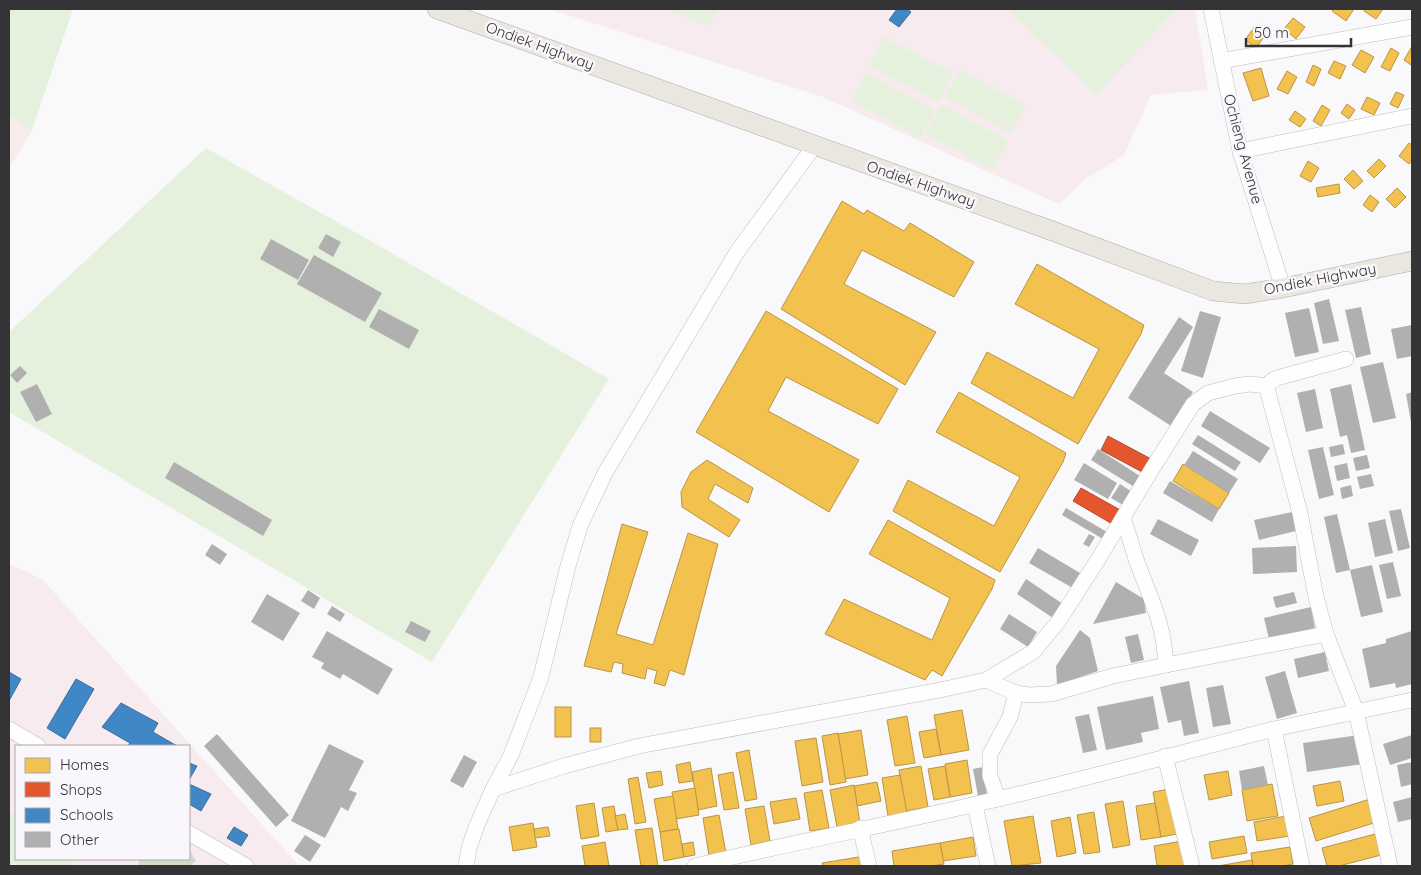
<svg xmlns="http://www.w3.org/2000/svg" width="1421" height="875" font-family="Quicksand,sans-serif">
<rect width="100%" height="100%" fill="#f9f8fa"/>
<path fill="#f8ebec" d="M9 116 32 130 9 169Z"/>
<g fill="#f7ebf0" fill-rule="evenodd">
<path d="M549 9H1195L1208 90 1151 95 1124 155 1084 180 1059 204 823 97Z"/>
<path d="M9 564 42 579 299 866H9ZM16 746H189V859H16Z"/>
</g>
<g fill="#e5f1dd">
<path d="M9 9H73L32 130 9 116Z"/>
<path d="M664 9H719L708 26Z"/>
<path d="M1008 9H1177L1096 95Z"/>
<path d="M884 37 953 73 938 102 869 66Z"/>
<path d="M960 70 1026 105 1011 133 945 97Z"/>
<path d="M866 73 935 110 921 138 851 101Z"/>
<path d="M941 104 1008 141 992 170 925 134Z"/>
<path d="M206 148 367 239 609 379 432 662 9 412V332Z"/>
<path d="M9 810 16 815V859H76L72 866H9Z"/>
</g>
<path fill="#d0dec8" d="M189 849 196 861 189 866H138L139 859H189Z"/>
<g fill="#f2c14e" stroke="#b99646">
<path d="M1334 9H1354L1346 21 1332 11Z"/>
<path d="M1365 9H1383L1376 19 1364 11Z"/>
<path d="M1293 18 1305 27 1296 39 1284 29Z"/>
<path d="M1255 26 1266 34 1256 48 1245 40Z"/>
<path d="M1412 46V63L1411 65 1404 60Z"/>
<path d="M1391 48 1399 53 1390 71 1381 67Z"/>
<path d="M1361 50 1374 57 1365 73 1352 65Z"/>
<path d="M1334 61 1346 66 1340 79 1328 73Z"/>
<path d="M1313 65 1321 69 1314 86 1306 82Z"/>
<path d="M1261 68 1269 96 1253 101 1243 73Z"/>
<path d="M1287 71 1297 77 1288 94 1277 89Z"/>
<path d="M1396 92 1404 95 1398 108 1390 104Z"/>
<path d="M1367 97 1380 103 1374 115 1361 109Z"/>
<path d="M1347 104 1355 110 1349 119 1341 113Z"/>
<path d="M1322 105 1330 110 1321 126 1313 121Z"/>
<path d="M1295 111 1306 119 1300 127 1289 120Z"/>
<path d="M1409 143 1412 145V160L1409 164 1399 156Z"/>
<path d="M1379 159 1386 166 1374 178 1367 171Z"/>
<path d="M1308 161 1319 168 1311 182 1300 176Z"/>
<path d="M1353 170 1363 181 1354 189 1344 179Z"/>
<path d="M1339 184 1340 193 1318 197 1316 188Z"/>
<path d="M1397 188 1406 197 1395 208 1386 199Z"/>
<path d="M1370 195 1379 202 1372 212 1363 205Z"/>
<path d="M842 201 864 214 867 210 904 231 910 223 974 262 954 297 862 250 844 284 936 332 905 385 781 309Z"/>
<path d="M1037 264 1144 325 1141 334 1078 444 971 383 987 352 1073 398 1099 349 1015 304Z"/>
<path d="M766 311 898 389 878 424 786 377 768 411 859 460 829 512 696 432Z"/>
<path d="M959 392 1066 453 1063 462 1000 572 893 511 908 480 994 526 1020 477 936 432Z"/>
<path d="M707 460 753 488 748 503 715 484 708 499 740 520 729 537 682 507 681 492 691 472Z"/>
<path d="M1183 464 1229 493 1219 509 1173 481Z"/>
<path d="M888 520 995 580 992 589 942 676 932 670 925 680 825 634 844 599 932 640 950 598 869 554Z"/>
<path d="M622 524 648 532 616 634 653 645 688 533 718 544 684 675 670 670 665 686 654 683 657 671 647 668 645 679 622 673 623 664 614 662 611 672 584 666Z"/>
<rect x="555" y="707" width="16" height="30"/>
<path d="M962 710 969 750 941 755 934 715Z"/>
<path d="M907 716 915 763 895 766 887 720Z"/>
<rect x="590" y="728" width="11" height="14"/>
<path d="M936 729 941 755 924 758 919 732Z"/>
<path d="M861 730 868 775 845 779 838 734Z"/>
<path d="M838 733 846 782 830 785 822 736Z"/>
<path d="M816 738 823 782 802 786 795 741Z"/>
<path d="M749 750 757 799 745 801 736 753Z"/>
<path d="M967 760 972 793 950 797 945 764Z"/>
<path d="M690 762 693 781 679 783 676 765Z"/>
<path d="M921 766 928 807 906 811 899 770Z"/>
<path d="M945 766 950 797 934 800 928 769Z"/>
<path d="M711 768 717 806 698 810 692 772Z"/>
<path d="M661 771 663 785 649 788 646 773Z"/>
<path d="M1228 771 1232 795 1209 800 1204 775Z"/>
<path d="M733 772 739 808 724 810 718 775Z"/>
<path d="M900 775 907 813 888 816 882 778Z"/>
<path d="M638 777 646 822 635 824 628 779Z"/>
<path d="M1340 781 1344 801 1317 806 1313 786Z"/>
<path d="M877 782 881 801 857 806 854 786Z"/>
<path d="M1272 784 1278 816 1247 821 1242 790Z"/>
<path d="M854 785 860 823 837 827 830 790Z"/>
<path d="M695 788 699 815 676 819 672 792Z"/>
<path d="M1169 789 1177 834 1161 837 1153 792Z"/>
<path d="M822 790 829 828 810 831 804 793Z"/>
<path d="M673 796 678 829 660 832 654 799Z"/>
<path d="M796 798 800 819 774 824 770 802Z"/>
<path d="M1370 799 1377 822 1316 841 1309 818Z"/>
<path d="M1123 801 1130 845 1113 848 1105 804Z"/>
<path d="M594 803 599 836 581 839 576 806Z"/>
<path d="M1155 803 1161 837 1141 840 1136 806Z"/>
<path d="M614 806 618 830 606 832 602 808Z"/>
<path d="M764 806 770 841 751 845 745 809Z"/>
<path d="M1094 812 1100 852 1084 854 1077 815Z"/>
<path d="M625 814 628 829 618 830 615 816Z"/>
<path d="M719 815 726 853 709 856 703 818Z"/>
<path d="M1033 816 1041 863 1012 866 1004 821Z"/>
<path d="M1286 816 1290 836 1257 841 1254 822Z"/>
<path d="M1070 817 1076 853 1057 857 1051 821Z"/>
<path d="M533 823 537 847 513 851 509 827Z"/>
<path d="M548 827 550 836 535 838 534 829Z"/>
<path d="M652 828 658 866H641L635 830Z"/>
<path d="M679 829 684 857 664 861 660 832Z"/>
<path d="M1379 833 1385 854 1339 866H1327L1322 848Z"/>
<path d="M1244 836 1247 853 1212 859 1209 842Z"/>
<path d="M973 837 976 856 943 861 940 843Z"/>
<path d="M1182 841 1186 866H1157L1154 846Z"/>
<path d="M605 842 609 866H585L582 846Z"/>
<path d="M693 842 695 855 684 857 682 844Z"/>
<path d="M940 843 944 864 929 866H894L892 851Z"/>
<path d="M1290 847 1293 864 1282 866H1253L1251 853Z"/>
<path d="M865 856 866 866H823L822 863Z"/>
<path d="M1252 860 1253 866H1218Z"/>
</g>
<g fill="#e4572e" stroke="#af4c30">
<path d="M1108 436 1153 460 1146 474 1101 450Z"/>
<path d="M1081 488 1122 511 1114 525 1073 501Z"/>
</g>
<g fill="#3f88c5" stroke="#3c6e9a">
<path d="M897 9H907L911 12 899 27 889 20Z"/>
<path d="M9 672 21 679 9 701Z"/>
<path d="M76 679 94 689 65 739 47 728Z"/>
<path d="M121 703 158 723 153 732 177 746H128L130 743 102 727Z"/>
<path d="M189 763 197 766 189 780Z"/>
<path d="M189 784 211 794 201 811 189 804Z"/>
<path d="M234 827 248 835 241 846 227 838Z"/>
</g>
<g fill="#b1b0b1">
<path d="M326 234 341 242 333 257 318 248Z"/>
<path d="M271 239 309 260 298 280 260 259Z"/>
<path d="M314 255 382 293 365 322 297 284Z"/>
<path d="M1329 299 1339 341 1323 344 1314 303Z"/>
<path d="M1361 307 1371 354 1356 358 1345 310Z"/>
<path d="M1309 308 1319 352 1295 357 1285 313Z"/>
<path d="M379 309 419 330 409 349 369 327Z"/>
<path d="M1200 311 1221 317 1203 378 1181 371Z"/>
<path d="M1179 317 1193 327 1164 373 1193 392 1171 426 1128 398Z"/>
<path d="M1412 325V356L1397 359 1391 329Z"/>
<path d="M1383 362 1396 418 1373 423 1360 367Z"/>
<path d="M20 366 27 373 17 383 10 375Z"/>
<path d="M37 384 52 414 36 422 20 392Z"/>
<path d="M1351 384 1365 450 1351 453 1347 435 1340 437 1330 389Z"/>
<path d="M1315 389 1323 428 1306 432 1297 393Z"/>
<path d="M1412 392V422H1411L1406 394Z"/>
<path d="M1210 411 1270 448 1260 463 1201 426Z"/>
<path d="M1198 435 1241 462 1235 471 1192 444Z"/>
<path d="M1343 444 1345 454 1331 457 1329 447Z"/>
<path d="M1323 447 1334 495 1319 499 1308 450Z"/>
<path d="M1098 449 1143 478 1136 488 1091 460Z"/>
<path d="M1193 451 1238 479 1229 493 1184 465Z"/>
<path d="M1367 455 1370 468 1356 471 1353 458Z"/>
<path d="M174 462 272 520 263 536 165 478Z"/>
<path d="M1084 463 1117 483 1108 499 1074 480Z"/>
<path d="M1347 463 1350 478 1337 481 1334 466Z"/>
<path d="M1371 474 1374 486 1360 489 1357 477Z"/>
<path d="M1170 481 1219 509 1212 522 1163 493Z"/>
<path d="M1120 484 1132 492 1123 505 1111 498Z"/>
<path d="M1351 485 1353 496 1342 499 1340 488Z"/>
<path d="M1066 508 1107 532 1103 539 1062 515Z"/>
<path d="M1401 509 1410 548 1398 551 1389 511Z"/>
<path d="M1292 512 1296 531 1259 540 1254 520Z"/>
<path d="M1337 514 1350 570 1336 573 1324 517Z"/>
<path d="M1158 519 1199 540 1191 556 1150 534Z"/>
<path d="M1385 519 1393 553 1375 557 1368 523Z"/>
<path d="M1089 534 1095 537 1089 547 1083 544Z"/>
<path d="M212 544 227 554 220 565 205 555Z"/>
<path d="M1296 546 1297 572 1253 574 1252 548Z"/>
<path d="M1038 548 1080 573 1071 587 1029 563Z"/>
<path d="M1393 562 1401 596 1387 599 1379 565Z"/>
<path d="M1372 565 1383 612 1361 617 1350 570Z"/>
<path d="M1026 579 1063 604 1053 618 1017 594Z"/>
<path d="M1116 582 1144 599 1146 613 1093 624Z"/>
<path d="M308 590 320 598 314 609 301 601Z"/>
<path d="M1294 592 1297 603 1276 608 1273 597Z"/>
<path d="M267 594 300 613 283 641 251 622Z"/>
<path d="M332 606 345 614 340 622 327 614Z"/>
<path d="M1311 607 1315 628 1269 639 1264 618Z"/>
<path d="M1009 614 1037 632 1028 647 1000 629Z"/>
<path d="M411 621 431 631 425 642 405 632Z"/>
<path d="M1080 630 1090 638 1098 671 1057 685 1056 666Z"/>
<path d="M327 631 393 669 378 695 343 674 340 679 321 668 324 663 312 657Z"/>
<path d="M1412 631V684L1396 688 1395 683 1370 688 1362 649 1386 643V639Z"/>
<path d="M1138 634 1144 660 1131 663 1125 637Z"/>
<path d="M1325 652 1329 671 1298 678 1294 659Z"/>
<path d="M1285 671 1297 713 1277 719 1265 677Z"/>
<path d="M1189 681 1199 733 1184 736 1181 720 1168 723 1160 687Z"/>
<path d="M1223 685 1231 724 1213 727 1206 688Z"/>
<path d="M1153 696 1159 729 1141 733 1143 742 1106 750 1097 707Z"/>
<path d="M1089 714 1097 750 1083 753 1075 717Z"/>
<path d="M217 734 289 815 276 827 204 746Z"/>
<path d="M1359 735 1363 764 1307 772 1303 743Z"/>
<path d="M1412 735V758L1390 765 1383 744Z"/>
<path d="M329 744 364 761 349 790 357 793 348 811 341 807 325 838 291 821Z"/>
<path d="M464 755 477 762 463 788 450 781Z"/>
<path d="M1412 762V784L1401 787 1397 765Z"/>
<path d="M1264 766 1268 785 1242 790 1239 771Z"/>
<path d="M983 767 987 795 978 796 973 769Z"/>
<path d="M1412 797V819L1398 822 1393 802Z"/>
<path d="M305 835 321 845 310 862 294 851Z"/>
</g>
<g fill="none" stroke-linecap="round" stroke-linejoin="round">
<defs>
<g id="minor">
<path d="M1211 9 1240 151 1283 288"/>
<path d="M1221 61 1412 27"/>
<path d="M1240 151 1412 116"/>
<path d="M1346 359 1277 378C1270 381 1267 384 1268 392L1300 513 1316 597 1326 634 1356 711 1390 866"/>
<path d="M1123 518C1128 532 1132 547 1137 562 1151 600 1164 623 1166 665"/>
<path d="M986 680 1016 693 1028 695 1051 694 1113 676 1166 665 1326 634"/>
<path d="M9 729 38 746"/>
<path d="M1165 756 1192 866"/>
<path d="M493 789 564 766 639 746 940 690 986 680 1033 652 1058 622 1099 558 1152 469 1193 404 1208 393 1235 386 1250 384 1268 386"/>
<path d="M998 799 990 776V754L1010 717 1016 693"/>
<path d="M975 805 988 866"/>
<path d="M860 828 869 866"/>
<path d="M189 833 246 866"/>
<path d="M466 866 469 848 477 825 493 789 511 755 541 677 568 566 580 526 605 473 737 252 815 145"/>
<path d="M695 866C789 843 883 826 976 804 1076 782 1175 754 1274 729"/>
<path d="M1302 866 1274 729 1412 700"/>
</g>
<path id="major" d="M437 9 1047 229 1213 291 1245 294 1283 288 1412 261"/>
</defs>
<use href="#minor" stroke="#bebdbf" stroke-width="16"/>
<use href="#major" stroke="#b0aba1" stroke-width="20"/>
<use href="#minor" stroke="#fefefe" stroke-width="15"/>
<use href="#major" stroke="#eae6e0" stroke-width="19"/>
</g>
<g text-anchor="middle" stroke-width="5" stroke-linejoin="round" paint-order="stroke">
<g font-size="15" fill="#343335" stroke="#f9f7fb">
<text transform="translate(540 46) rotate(20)" y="5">Ondiek Highway</text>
<text transform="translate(1243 149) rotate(75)" y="5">Ochieng Avenue</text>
<text transform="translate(921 184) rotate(19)" y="5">Ondiek Highway</text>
<text transform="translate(1320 279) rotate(-11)" y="5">Ondiek Highway</text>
</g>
</g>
<rect width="1421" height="875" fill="none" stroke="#343335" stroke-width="20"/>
<rect x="15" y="745" width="175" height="115" fill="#f9f7fb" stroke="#aaa9ac"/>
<rect x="25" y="758" width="25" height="15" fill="#f2c14e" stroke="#aaa9ac"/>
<text x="60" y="770" font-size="15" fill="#343335">Homes</text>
<rect x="25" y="782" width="25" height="15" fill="#e4572e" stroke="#aaa9ac"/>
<text x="60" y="795" font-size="15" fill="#343335">Shops</text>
<rect x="25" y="808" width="25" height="15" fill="#3f88c5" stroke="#aaa9ac"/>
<text x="60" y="820" font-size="15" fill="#343335">Schools</text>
<rect x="25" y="832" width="25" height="15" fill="#b1b0b1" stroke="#aaa9ac"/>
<text x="60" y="845" font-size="15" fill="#343335">Other</text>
<path d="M1246 38v8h105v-8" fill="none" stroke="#343335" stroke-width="2.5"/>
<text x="1254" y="38" font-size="15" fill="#343335" stroke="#f9f7fb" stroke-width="4" paint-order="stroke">50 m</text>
</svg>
